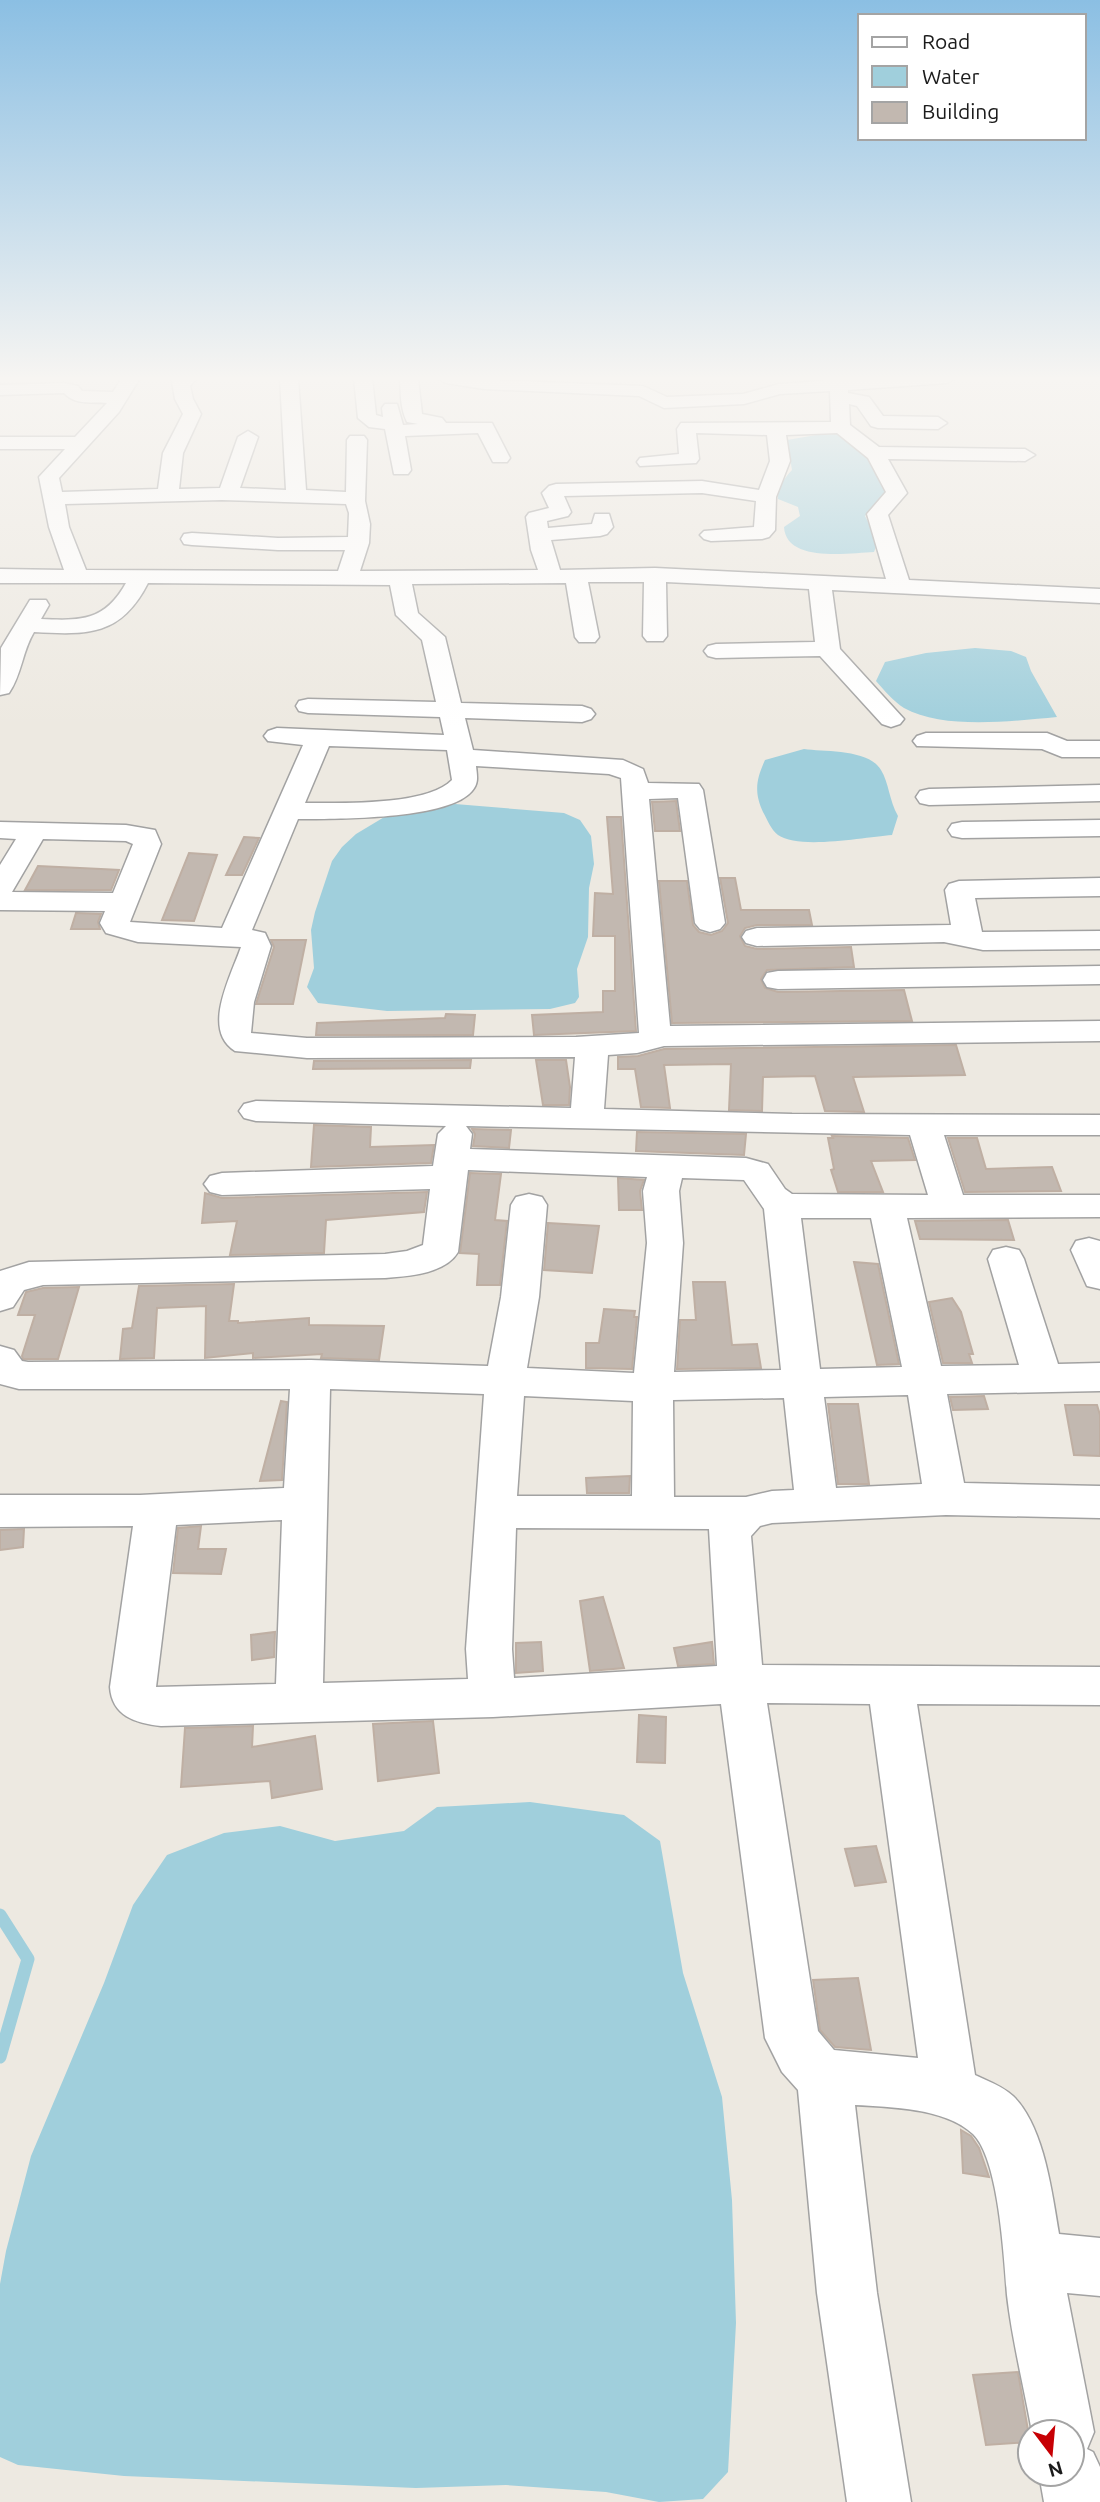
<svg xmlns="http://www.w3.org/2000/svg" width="1100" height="2502" font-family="Ubuntu,sans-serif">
<rect width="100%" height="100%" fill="#ede9e1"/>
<g fill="#a0cfdc">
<path d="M834 432C864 436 875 470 889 493L865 516 878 541 874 552C849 553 786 563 784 527L800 516 798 507 778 499C777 487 785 478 792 470L787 440Z"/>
<path d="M975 648 1011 651 1026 657 1031 671 1057 717C1013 721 943 730 904 708 893 701 884 690 876 681L885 662 926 653Z"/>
<path d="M804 749C825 752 869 749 881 770 889 783 889 800 898 816L892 835C865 837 799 850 778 835 771 830 767 819 763 812 754 792 756 780 765 760Z"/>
<path d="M455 804 564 813 580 820 591 836 594 864 589 888 588 937 577 969 579 997 575 1003 550 1009 387 1011 318 1003 307 987 314 968 311 930 315 912 332 861 342 847 356 834 386 816Z"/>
<path d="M530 1802 624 1815 660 1841 683 1973 722 2097 732 2200 736 2323 728 2472 703 2499 659 2502 606 2492 506 2485 416 2488 124 2476 18 2465 0 2457V2284L6 2251 31 2156 104 1983 133 1905 167 1855 224 1833 280 1826 335 1841 404 1831 437 1807Z"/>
</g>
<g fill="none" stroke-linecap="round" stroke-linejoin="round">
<path stroke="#a0cfdc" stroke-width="13" d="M0 1915 28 1959 0 2057"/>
</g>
<g fill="#c2b8b0" stroke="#bfafa3" stroke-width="2">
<path d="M676 801 680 831H655L652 802Z"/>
<path d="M607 817H621L636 1031 534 1035 532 1015 603 1012V991H615V936H593L595 893 613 894Z"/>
<path d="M244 837 259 838 242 875H226Z"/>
<path d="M189 853 217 855 194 921 162 920Z"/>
<path d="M38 866 101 869 119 870 111 890H25Z"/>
<path d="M720 878H735L741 910H809L812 925H757L745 928 740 936 745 946 757 949 851 947 854 967 767 970 761 979 765 988 778 992 904 990 912 1021 672 1023 659 881H687L693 925 699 932 711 935 722 931 728 923Z"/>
<path d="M76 913 101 914 98 922 100 929H71Z"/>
<path d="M271 940H306L293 1004H256L274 947Z"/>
<path d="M446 1014 475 1015 473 1035H316L317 1023 445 1018Z"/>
<path d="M956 1045 965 1075 853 1077 864 1112 825 1111 815 1076 763 1077 762 1111 729 1110 731 1064 664 1065 670 1108 641 1107 635 1069H618V1057L638 1056 664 1049Z"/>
<path d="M471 1060 470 1068 313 1069 314 1061Z"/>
<path d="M536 1060H566L570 1087 569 1105H543Z"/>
<path d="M314 1125 371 1127 370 1147 434 1145 431 1163 311 1167Z"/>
<path d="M472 1129 511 1130 509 1148 473 1146 475 1134Z"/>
<path d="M637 1132 746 1134 744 1155 636 1151Z"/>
<path d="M832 1136 908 1138 915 1160 871 1161 883 1192H838L831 1170 834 1169 828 1138H833Z"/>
<path d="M948 1138H977L986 1169 1052 1167 1061 1191 965 1192Z"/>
<path d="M470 1173 501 1174 495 1220 507 1221 500 1285H477L479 1254 460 1253Z"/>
<path d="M618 1178 644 1180 640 1191 642 1210H619Z"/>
<path d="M427 1192 424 1212 326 1220 324 1253 230 1255 237 1221 202 1223 205 1193 222 1198Z"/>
<path d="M1008 1220 1014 1240 920 1239 915 1221Z"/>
<path d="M548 1223 599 1226 592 1273 544 1270Z"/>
<path d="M854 1262 878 1264 899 1364 877 1365Z"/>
<path d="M693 1282H725L732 1345 757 1344 761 1368 677 1369 680 1320H696Z"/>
<path d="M234 1284 229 1321H238V1323L309 1318V1325L384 1326 379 1360 321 1358 322 1354 253 1358V1353L205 1358 206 1306 157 1308 154 1358 120 1359 123 1329 132 1328 139 1286Z"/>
<path d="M79 1287 58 1359H23L22 1356 35 1315H18L26 1292 43 1288Z"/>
<path d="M952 1298 961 1312 973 1354H969L972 1363H943L929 1302Z"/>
<path d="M604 1309 635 1311 634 1317H637L632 1369 586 1368V1343H599Z"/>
<path d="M984 1396 988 1409 953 1410 950 1397Z"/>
<path d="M281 1401 287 1402 282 1480 260 1481Z"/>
<path d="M828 1404H858L869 1484H838Z"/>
<path d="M1065 1405H1097L1100 1415V1456L1074 1455Z"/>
<path d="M630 1476 629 1493H587L586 1478Z"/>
<path d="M201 1526 198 1549H226L221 1574 173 1573 178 1528Z"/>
<path d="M24 1529 23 1547 0 1550V1530Z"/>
<path d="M603 1597 624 1668 590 1671 580 1601Z"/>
<path d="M275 1632 274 1657 252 1660 251 1635Z"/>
<path d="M541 1642 543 1671 516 1673V1643Z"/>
<path d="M712 1642 714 1664 678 1666 674 1648Z"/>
<path d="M639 1715 666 1717 665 1763 637 1762Z"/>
<path d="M433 1721 439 1773 378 1781 373 1724Z"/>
<path d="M253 1726 252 1747 315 1736 322 1789 272 1798 270 1781 181 1787 185 1728Z"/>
<path d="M876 1846 886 1882 855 1886 845 1849Z"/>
<path d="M858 1978 871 2050 835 2047 820 2030 813 1980Z"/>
<path d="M961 2130 971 2136 979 2148 989 2177 963 2173Z"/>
<path d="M1018 2372 1030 2442 986 2445 973 2375Z"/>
</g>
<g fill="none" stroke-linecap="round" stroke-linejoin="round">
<defs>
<g id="minor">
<path d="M122 378H140L119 412 59 478 62 492 158 489 163 453 183 414 175 399 172 381 174 378H197L190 386 193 399 201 414 183 453 179 489 220 488 238 437 248 431 258 437 240 488 286 490 280 378H298L306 490 346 492 347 440 350 436H364L367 440 365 501 370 524 369 543 360 571 538 570 531 550 526 517 529 513 549 508 542 493 549 486 556 484 702 481 759 490 770 461 767 435 696 433 699 459 696 463 640 466 637 462 640 458 679 454 677 429 681 423 831 422 830 391 780 394 744 404 664 408 639 396 484 389 446 383 437 378 643 386 667 397 743 394 779 384 823 381 821 378H956L947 383 848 390V393L869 397 883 416 938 417 947 423 938 429 878 428 871 426 857 406 849 404 850 425 879 447 1025 449 1035 455 1025 461 888 459 907 493 888 515 909 580 1100 589V603L832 590 840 649 904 719 900 724 891 727 882 724 820 656 716 658 708 656 704 651 708 646 716 644 815 642 809 589 666 582 667 636 663 641H647L643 636 644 582H588L599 637 595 642H579L575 637 566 583 412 584 418 613 445 637 461 703 582 706 591 709 595 714 591 719 582 722 465 718 473 750 623 760 643 769 648 783 699 784 703 790 725 923 720 929 710 932 700 929 695 923 678 798 649 799 670 1026 1100 1021V1041L664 1046 637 1053 608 1055 604 1109 792 1114 1100 1115V1135H944L963 1195H1100V1217L907 1218 941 1366 1019 1365 988 1259 993 1250 1006 1247 1019 1250 1024 1259 1058 1364 1100 1363V1391L947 1394 964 1483 1100 1486V1518L946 1515 772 1523 760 1526 751 1536 762 1665 1100 1667V1705L917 1704 975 2075C988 2081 1002 2086 1013 2096 1044 2126 1052 2193 1059 2234L1100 2238V2296L1067 2293 1094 2432 1087 2449 1093 2452 1100 2467V2502H1044L1039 2474H1072V2432H1032C1024 2387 1012 2340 1007 2295 1004 2258 999 2159 973 2134 945 2108 891 2107 855 2105L877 2293 911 2502H847L817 2293 798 2090 782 2072 765 2038 721 1704 493 1717 161 1726C135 1723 112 1716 110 1687L133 1526 0 1527V1495H140L284 1488 290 1389H19L0 1384V1346L14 1350 22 1361 28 1362 311 1360 488 1366 501 1297 511 1205 516 1197 529 1194 542 1197 547 1205 539 1297 527 1368 634 1373 647 1243 643 1191 647 1177 468 1170 458 1252C445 1274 409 1276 385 1278L43 1285 24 1290 13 1307 0 1311V1271L29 1262 385 1254 407 1251 423 1245 430 1189 222 1195 210 1192 204 1184 210 1176 222 1173 433 1166 438 1134 446 1126 256 1121 244 1118 239 1111 244 1104 256 1101 571 1108 575 1057 307 1058 235 1051C201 1030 231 976 241 947L138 942 106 933 100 923 105 911 0 910V865L16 839 0 838V822L126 825 155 830 161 844 130 922 222 928 303 745 268 741 264 736 268 731 277 728 444 735 440 717 308 713 299 711 296 706 299 701 308 699 436 702 422 640 396 615 390 585 148 583C121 636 88 635 34 632 22 652 22 674 9 693L0 695 1 648 30 600H46L49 605 41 619C81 621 105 621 126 583H0V569L64 570 49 527 39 477 65 449H0V437H75L107 403C91 402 75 405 64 393L0 395V385L64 383 78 386 82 391 113 392ZM837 433 868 458 886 492 867 514 886 579 655 568 560 570 551 540 600 536 607 534 613 527 609 514H595L592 524 548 528 547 521 568 516 571 512 564 496 702 493 756 501 754 527 704 531 700 535 704 539 711 541 762 539 769 537 775 530 776 497 790 461 786 435ZM222 500 346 504 349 513 348 537 278 538 192 533 184 534 181 539 184 544 192 545 278 550H345L338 571 86 570 69 527 65 504ZM329 746 447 750 452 780C427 806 340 803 305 803ZM476 766 609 774 621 778 639 1033 576 1037 307 1038 251 1033 254 1002 271 946 265 933 252 930 298 819C334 819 448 820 472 791 479 783 477 776 476 766ZM43 839 126 841 133 844 113 893 12 892ZM466 1126 910 1135 928 1195 792 1194 785 1189 768 1164 746 1158 470 1149 472 1134ZM682 1178 744 1180 764 1209 781 1370 674 1372 683 1243 679 1191ZM801 1218H871L902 1367 820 1369ZM330 1389 484 1394 466 1649 468 1679 323 1683ZM908 1395 922 1484 836 1488 824 1397ZM524 1396 633 1401 632 1496H517ZM784 1398 794 1490 772 1491 746 1497H674L673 1400ZM282 1520 276 1684 156 1687 176 1525ZM516 1528 709 1529 717 1666 514 1678 512 1649ZM767 1703 870 1704 918 2058 834 2050 818 2031Z"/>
<path d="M354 378H372L376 415 383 417 382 408 385 404H397L403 425 418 424 407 422C400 408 401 393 400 378H418L422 414 442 418 446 423H492L510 458 507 462H493L478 433 405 436 411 470 408 474H394L385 429 369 427 358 418Z"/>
<path d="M926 733H1047L1067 741H1100V757H1062L1042 749 917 746 913 741 917 736Z"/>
<path d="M1100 785V801L929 805 920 803 916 797 920 791 929 789Z"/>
<path d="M1100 820V836L962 838 952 836 948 830 952 824 962 822Z"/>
<path d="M1100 878V896L975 898 982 932 1100 931V949L983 950 944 942 757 946 746 943 742 937 746 931 757 928 951 925 945 890 949 884 959 881Z"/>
<path d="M1100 966V984L778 989 767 987 763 980 767 973 778 971Z"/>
<path d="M1089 1238 1100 1241V1289L1087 1286 1071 1250 1076 1241Z"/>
</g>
</defs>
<use href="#minor" stroke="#a2a2a2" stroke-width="3"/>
<use href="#minor" fill="#fff" fill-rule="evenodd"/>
</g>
<linearGradient id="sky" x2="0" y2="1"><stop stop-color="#8bbfe3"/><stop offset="0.52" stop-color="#f7f5f2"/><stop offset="1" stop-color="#f7f5f2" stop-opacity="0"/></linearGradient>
<rect width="1100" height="728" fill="url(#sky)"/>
<rect x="858" y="14" width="228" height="126" fill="#ffffff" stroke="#a4a4a4" stroke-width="2"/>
<rect x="872" y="37" width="35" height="10" fill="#ffffff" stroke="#a4a4a4" stroke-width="2"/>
<text x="922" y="49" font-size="21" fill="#1b1b1b">Road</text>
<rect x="872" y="66" width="35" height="21" fill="#a0cfdc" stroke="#a4a4a4" stroke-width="2"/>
<text x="922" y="84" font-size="21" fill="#1b1b1b">Water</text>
<rect x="872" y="102" width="35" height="21" fill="#c2b8b0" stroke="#a4a4a4" stroke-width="2"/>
<text x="922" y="119" font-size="21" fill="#1b1b1b">Building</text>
<g transform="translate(1051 2453) rotate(164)"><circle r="33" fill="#ffffff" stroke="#a4a4a4" stroke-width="2"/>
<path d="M0-5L12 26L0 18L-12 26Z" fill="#c70004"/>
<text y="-10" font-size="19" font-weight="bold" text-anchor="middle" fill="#1b1b1b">N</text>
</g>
</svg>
